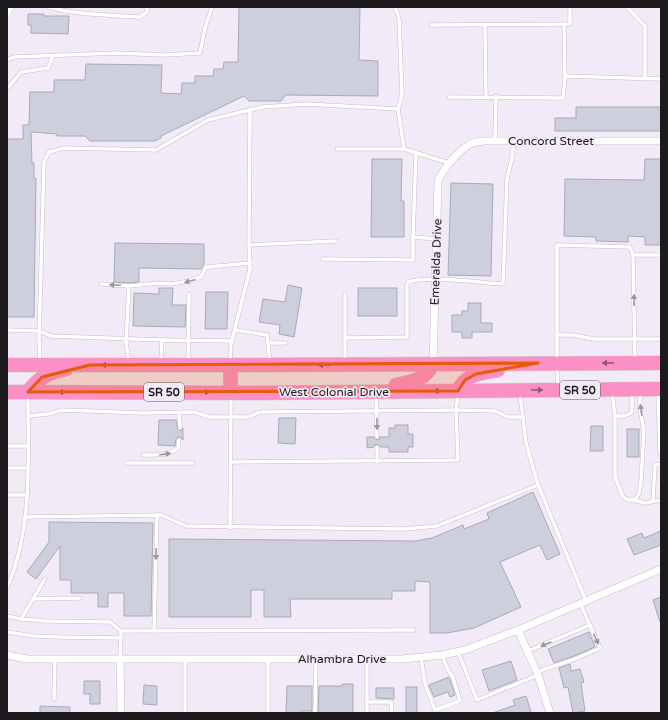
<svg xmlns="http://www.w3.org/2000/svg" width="668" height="720" font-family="'Varela Round',sans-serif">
<rect width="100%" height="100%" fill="#f2eaf6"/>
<g fill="#cecfdc" stroke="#a9aab7">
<path d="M239 7H360L359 60 378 61V96L286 95 281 101H249L244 96 161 136V138L155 141H90L85 136H57V134L31 132 32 163H34V178H36L34 317H7V139H23V125H29L30 92H54V80H85L86 64 162 65 161 93 181 94 182 83H195V76H213L214 69H223L224 62H238Z"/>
<path d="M28 14H44V16H69L68 34 31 33V25H28Z"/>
<path d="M576 107H661V131H555V118H576Z"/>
<path d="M372 159H402L401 201H404V237H371Z"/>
<path d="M645 159H661V245H645V237L628 236V242L596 241V237L564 236 565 179 644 180Z"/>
<path d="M451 183 493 184 491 276 448 275Z"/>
<path d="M115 243 204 244V264L201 269 139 268V282L129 283 114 282Z"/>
<path d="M288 285 302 288 294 337 279 334 280 325 259 322 263 299 285 302Z"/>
<path d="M159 288H173L172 305H186L185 327 133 326 134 293 159 294Z"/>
<rect x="358" y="288" width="39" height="28"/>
<path d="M206 292H228L227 329H205Z"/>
<path d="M468 303H481V323H492V332H472V338H462V332H452V315H462V311H468Z"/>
<path d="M279 418H296L295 444 278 443Z"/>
<path d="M159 420H176L178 430 181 431 183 428V440L181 437H178L176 439 175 446 158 445Z"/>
<path d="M395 425H408V434H413V447H408V452H389V447H380L377 444 374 445V447L367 448V437H374L377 440H379L380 437H389V428H395Z"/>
<path d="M591 426H603V451H590Z"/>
<rect x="627" y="429" width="12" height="28"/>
<path d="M533 492 560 554 547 560 540 545 500 562 521 607 474 628 447 633H430V582L415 581V591H392V599H290L291 617H264V590H251V617H169V539L415 541 432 538 463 525 464 529 489 519 487 513Z"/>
<path d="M49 522 153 523 151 616H124V593H108V607H98V593H71V580H60V546L36 579 27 572 49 542Z"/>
<path d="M661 531V545L634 555 627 539 642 533 644 538Z"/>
<path d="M661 597V622H660L653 600Z"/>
<path d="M589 632 595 647 574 656 554 663 548 649Z"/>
<path d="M511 661 517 680 489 691 482 670Z"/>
<path d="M570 664 571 671 580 669 584 682 581 683 585 711 573 713 568 687 564 688 559 668Z"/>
<path d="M449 677 455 695 450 697 448 692 434 697 429 685Z"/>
<path d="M84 681H100V704H90V694H84Z"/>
<path d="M342 684H353V713H318L319 686H342Z"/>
<path d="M144 685 157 686V705L143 704Z"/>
<path d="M287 686H312V711H301L300 713H286Z"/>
<rect x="406" y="687" width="11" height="26"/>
<path d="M376 688H394V699L376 698Z"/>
<path d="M526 696 531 712 527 713H495V712L515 705 513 700Z"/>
<path d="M40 706 70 707V713H40Z"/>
</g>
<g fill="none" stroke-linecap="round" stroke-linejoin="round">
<defs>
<g id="lane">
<path d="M49 7C76 15 111 15 140 17L147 12V7"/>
<path d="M395 7 399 18 402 95 398 109"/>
<path d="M627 7 645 26V79"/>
<path d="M564 24 565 76"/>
<path d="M431 25 570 24V7"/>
<path d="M485 25 486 96"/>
<path d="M7 60 14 57 116 53 164 55 200 53 205 28 212 7"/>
<path d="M7 89 21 72 48 68 53 56"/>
<path d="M449 97 563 98 565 76 661 79"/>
<path d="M495 141 496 96"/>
<path d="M337 149H404L449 163"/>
<path d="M413 237 416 152"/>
<path d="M249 245 250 109"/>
<path d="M633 255 635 360"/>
<path d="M323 259 413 260V237L436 239"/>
<path d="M101 284 129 286 159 283 171 284 190 281 201 277 206 267H208L250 263"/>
<path d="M345 294V338L407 337V284L408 282C426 275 482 283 503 284L507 179 512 158 514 141"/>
<path d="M7 330 39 331 51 336 162 340"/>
<path d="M235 330 267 335 270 362"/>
<path d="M557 335H573L594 339H661"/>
<path d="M268 343H286"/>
<path d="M557 360V245L630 247 633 255H661"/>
<path d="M345 361V338"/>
<path d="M40 362 39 339 44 162 49 152 64 148 156 150 208 120 263 107 306 104 398 109 404 149"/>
<path d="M161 362 162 340 232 341"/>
<path d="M188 362 189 294"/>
<path d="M230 362 231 344 250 269 249 245 336 241"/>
<path d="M129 363 126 342 129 286"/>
<path d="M557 366 558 388"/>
<path d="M658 392 660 453"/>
<path d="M612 393 615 416H625L631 413 632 410V393"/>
<path d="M376 394 377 437"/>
<path d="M520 394 526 443 538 485"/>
<path d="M179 412 180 428"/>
<path d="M28 416 48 414 62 410 143 413 194 412 209 417H248L260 412 456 410 495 411 508 417H523"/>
<path d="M615 416V477L623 497 628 500H634L639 494 641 481 644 431 640 410V392"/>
<path d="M7 446H27"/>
<path d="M377 447V462"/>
<path d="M143 455C156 455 167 456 178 448L179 440"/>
<path d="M231 462 458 460 456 410 458 395"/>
<path d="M126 463H193"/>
<path d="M7 468H27"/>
<path d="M7 495H27"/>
<path d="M634 500 645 503 661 500"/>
<path d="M653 501 655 465 661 464"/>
<path d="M25 517 161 515 186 526 403 529 437 526 538 485 586 601"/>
<path d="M230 528 231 396"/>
<path d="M7 588C33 528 28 460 28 396"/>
<path d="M33 599 80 598"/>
<path d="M7 616 21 619 46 621 110 622 121 631"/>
<path d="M21 619 45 579"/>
<path d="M154 631 157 515"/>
<path d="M7 632 33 636 59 637 121 638"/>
<path d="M528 651 590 625"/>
<path d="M458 652 477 700 538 675 542 670 575 659 600 648 580 603"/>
<path d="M421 657 425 684 435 710 460 701 453 678 447 668 442 655"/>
<path d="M120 659 121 631 414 630"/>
<path d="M185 659V713"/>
<path d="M268 659V713"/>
<path d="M367 659V713"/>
<path d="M54 699 55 659"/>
<path d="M367 702H391L392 713"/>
<path d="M315 713 316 659"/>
</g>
<g id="street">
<path d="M7 14 10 7"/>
<path d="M433 364 438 181C444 168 458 151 470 144 474 142 479 142 483 141H661"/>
<path d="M518 630 538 675 550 713"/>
<path d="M7 655 27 659H402L442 655 465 650 518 630 661 569"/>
<path d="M120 659 121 713"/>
</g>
<g id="highway">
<path d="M7 365H230L661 363"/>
<path d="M230 365 231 392"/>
<path d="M396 385C412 382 425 380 433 364"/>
<path d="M458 391C465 374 482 373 498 370"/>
<path d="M7 392 246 393 661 389"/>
<path d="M28 392C37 378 50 372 66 369"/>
</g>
</defs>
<use href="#lane" stroke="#c5bdc8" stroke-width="4.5"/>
<use href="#street" stroke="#c5bdc8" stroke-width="8"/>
<use href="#highway" stroke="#cdcdce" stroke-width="15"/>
<use href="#lane" stroke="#fff" stroke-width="3.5"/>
<use href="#street" stroke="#fff" stroke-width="7"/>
<use href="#highway" stroke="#fb90c5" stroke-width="14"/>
</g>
<defs><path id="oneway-solid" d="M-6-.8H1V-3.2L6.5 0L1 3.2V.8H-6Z"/></defs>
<g fill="#99989a">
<use href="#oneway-solid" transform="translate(190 281) rotate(165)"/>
<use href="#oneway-solid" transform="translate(115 285) rotate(-177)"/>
<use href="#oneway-solid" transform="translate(634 300) rotate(-91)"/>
<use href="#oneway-solid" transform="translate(641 410) rotate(-98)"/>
<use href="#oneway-solid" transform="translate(377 424) rotate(89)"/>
<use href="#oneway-solid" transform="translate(165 454) rotate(-9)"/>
<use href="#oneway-solid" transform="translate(156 554) rotate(91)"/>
<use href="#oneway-solid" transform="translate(596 639) rotate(66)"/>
<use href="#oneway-solid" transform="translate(546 644) rotate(157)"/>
</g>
<g fill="#8c5572">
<use href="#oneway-solid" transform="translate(608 363) rotate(180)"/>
<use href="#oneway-solid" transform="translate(107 365) rotate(-180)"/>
<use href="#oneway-solid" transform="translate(324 365) rotate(180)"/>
<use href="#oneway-solid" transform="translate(537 390)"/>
<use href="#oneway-solid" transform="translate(435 391)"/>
<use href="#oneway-solid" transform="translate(60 392)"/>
<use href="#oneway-solid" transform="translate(204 392)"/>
</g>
<path fill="#e8590c" fill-opacity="0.2" stroke="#e8590c" stroke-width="3" stroke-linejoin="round" d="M538 363 476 374 465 380 458 391 28 392 42 377 90 365Z"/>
<g text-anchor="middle" stroke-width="3.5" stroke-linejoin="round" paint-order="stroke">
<g fill="#f2eaf6" stroke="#5c585f" stroke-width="1">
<rect x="560" y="381" width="40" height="18" rx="3"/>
<rect x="144" y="383" width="40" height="18" rx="3"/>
</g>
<g font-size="11" font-weight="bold" fill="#1c1a1e">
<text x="580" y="394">SR 50</text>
<text x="164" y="396">SR 50</text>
</g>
<g font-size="12" fill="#1c1a1e" stroke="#f2eaf6">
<text x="551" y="145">Concord Street</text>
<text transform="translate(436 262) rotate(-88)" y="4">Emeralda Drive</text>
<text x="334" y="396">West Colonial Drive</text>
<text x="342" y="663">Alhambra Drive</text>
</g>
</g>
<rect width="668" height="720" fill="none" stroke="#1c1a1e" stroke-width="16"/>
</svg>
